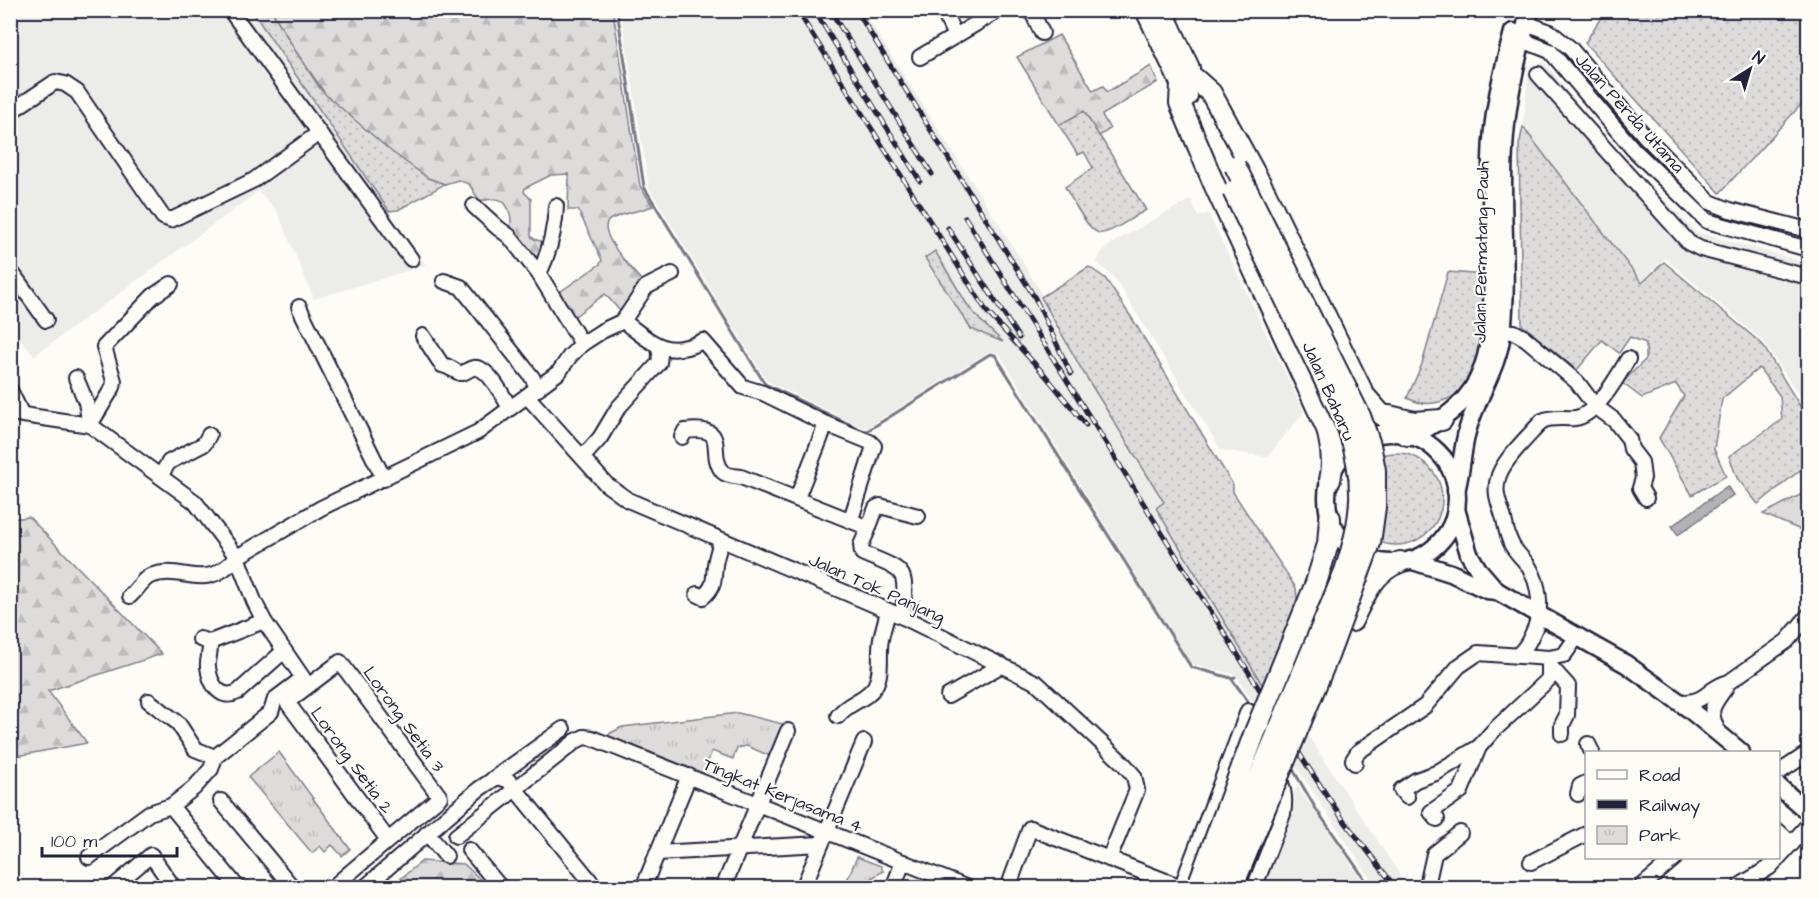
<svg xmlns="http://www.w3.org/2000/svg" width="1819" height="898" font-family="'Architects Daughter',sans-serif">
<defs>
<pattern id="grass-dots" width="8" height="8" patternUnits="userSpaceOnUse" patternTransform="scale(1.5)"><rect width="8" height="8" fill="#dddcdb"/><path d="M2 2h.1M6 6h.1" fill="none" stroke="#bdbcbd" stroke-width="1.8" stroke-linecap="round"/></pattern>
<pattern id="forest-firs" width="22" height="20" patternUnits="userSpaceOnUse" patternTransform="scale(1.5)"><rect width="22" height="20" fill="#dddcdb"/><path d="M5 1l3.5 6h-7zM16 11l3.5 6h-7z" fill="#bdbcbd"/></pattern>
<pattern id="park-tufts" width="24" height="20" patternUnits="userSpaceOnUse" patternTransform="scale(1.5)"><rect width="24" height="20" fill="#dddcdb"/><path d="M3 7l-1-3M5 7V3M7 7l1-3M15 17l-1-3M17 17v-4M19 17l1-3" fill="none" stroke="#bdbcbd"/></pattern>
<pattern id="water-ripples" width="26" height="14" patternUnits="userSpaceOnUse" patternTransform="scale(1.5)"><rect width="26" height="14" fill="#b2b2b7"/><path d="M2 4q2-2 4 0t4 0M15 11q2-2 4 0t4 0" fill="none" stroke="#909096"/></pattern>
</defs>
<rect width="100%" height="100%" fill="#fdfcf7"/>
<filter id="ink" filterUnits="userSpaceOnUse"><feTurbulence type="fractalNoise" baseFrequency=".0167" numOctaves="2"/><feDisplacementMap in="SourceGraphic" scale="12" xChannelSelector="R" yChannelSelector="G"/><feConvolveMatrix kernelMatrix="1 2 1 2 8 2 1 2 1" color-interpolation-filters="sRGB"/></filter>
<g filter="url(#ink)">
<g fill="#ecece9">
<path d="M10 11H252L426 265 314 299 277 211 259 191 34 356 11 327Z"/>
<path d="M621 11H863L1019 256 1268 675 1408 887H1376L1235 674 1191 664 999 353 990 351 868 427H862L767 381 649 188Z"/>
<path d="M1544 62 1620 155 1696 232 1808 263V409L1764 342 1665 258 1642 281 1523 127 1529 67Z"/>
<path d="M1191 199 1198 217 1208 213 1304 412 1267 457 1221 450 1116 280 1097 262 1101 253 1112 243Z"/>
<path d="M1297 785 1367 887H1258Z"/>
</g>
<g fill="url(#grass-dots)" stroke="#807f8b" stroke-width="1.5">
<path d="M252 11H272L295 50 321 90 428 178 445 184 398 210 389 211Z"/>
<path d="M1605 11H1808V97L1720 193 1585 43Z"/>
<path d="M1084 111 1146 210C1136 215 1109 235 1099 233 1088 231 1071 197 1065 187L1093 168 1084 152 1078 155 1059 125Z"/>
<path d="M1523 127 1642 283 1664 262 1762 344 1808 419V457L1804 467 1758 504 1737 478 1729 456 1782 420 1780 396 1759 368 1722 399 1714 449 1726 476 1692 495 1659 438 1684 396 1676 384 1642 398 1622 383 1646 359V343L1630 337 1619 353 1602 340 1577 370 1522 325 1519 145Z"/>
<path d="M935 251 968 306 980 320 1003 342 971 329 925 258Z"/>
<path d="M1089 267 1105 278 1133 320 1233 485V492L1296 588 1298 611 1266 691 1156 508 1164 502 1082 370 1041 297Z"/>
<path d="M1448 272 1485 275C1484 313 1487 391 1439 402 1428 405 1417 403 1407 398L1422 364Z"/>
<circle cx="1396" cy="499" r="46"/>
</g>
<g fill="url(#forest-firs)" stroke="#807f8b" stroke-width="1.5">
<path d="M272 11H613L640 186 653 206C639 211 624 213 611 219 592 228 634 272 642 281L621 312 605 294 571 319 557 294 600 264 602 260 578 210H568L569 174 551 175 525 188 524 192 531 199V236L534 239 546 243 537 265 511 229C512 217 509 198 494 199 488 199 484 201 479 200L469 184 458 180 445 184 428 178 392 152 326 95 295 50Z"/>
<path d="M1059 35 1093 91 1103 86 1107 92 1151 66 1158 82 1102 115 1110 129 1099 136 1084 111 1059 125 1017 57Z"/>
<path d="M29 517 162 654 48 691 87 743 11 757V519Z"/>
<path d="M422 861 464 864 488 887 389 888Z"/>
</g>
<g fill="url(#park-tufts)" stroke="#807f8b" stroke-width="1.5">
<path d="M1808 491V533L1763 514Z"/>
<path d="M738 713 783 724 770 756 747 746 737 748 733 759 712 751 703 773 607 735 622 727Z"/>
<path d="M279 752 350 849 342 856 332 845 325 852 320 846 312 853 248 777Z"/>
<path d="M857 857 881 866 883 871 858 887H844Z"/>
</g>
<path fill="url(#water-ripples)" stroke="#787885" stroke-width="1.5" d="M1727 486 1733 495 1678 535 1672 526Z"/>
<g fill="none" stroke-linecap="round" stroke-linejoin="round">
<g stroke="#787885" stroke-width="3">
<path d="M617 10 644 187 765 384 862 430 867 431 990 354 995 355 1191 667 1231 678 1235 677"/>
<path d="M1231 678 1253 708"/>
<path d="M1291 766 1316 809 1371 888"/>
</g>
<defs>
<g id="minor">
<path d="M230 10 411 259"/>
<path d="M943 10 955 36"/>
<path d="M1031 10 1042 33"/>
<path d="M1526 23 1550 32 1570 48 1644 135 1710 202 1730 210 1808 230"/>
<path d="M1522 40 1550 51 1633 149 1707 221 1808 249"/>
<path d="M920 57 999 10"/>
<path d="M1538 74 1689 243 1701 249 1808 277"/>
<path d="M10 112 55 82 65 84 77 92 163 217 171 220 254 180 319 133"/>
<path d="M474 206 498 228 509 236 539 274 582 344"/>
<path d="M10 270 46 320"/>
<path d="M539 274C549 253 555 229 556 206"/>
<path d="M444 281 461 287 532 377 538 389"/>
<path d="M299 307 384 479"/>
<path d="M623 321C653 343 665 359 703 341L743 387 763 393 826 424 870 442 874 446 851 519"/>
<path d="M1503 331 1514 332 1525 338 1577 382 1595 406 1614 420 1629 439 1631 449 1641 462 1643 478 1640 488 1646 498"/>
<path d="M423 336 442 365C449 366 454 371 460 373 466 374 470 366 477 368 490 370 504 398 510 408"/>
<path d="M76 378 86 402 90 425"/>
<path d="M10 390 21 413"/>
<path d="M527 396 606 484 628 500 903 617 1037 683 1124 764 1134 776 1137 790 1109 859"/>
<path d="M10 413 90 425 195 502 237 557 254 601 264 621 303 678 275 699 271 712 215 757 211 769 194 788 171 806 149 813 89 857"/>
<path d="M90 425 113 387 114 381 104 347 153 296 171 284"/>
<path d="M682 437 685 431C732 425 706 453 723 472 727 476 735 476 741 477L864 526 867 532 861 545 862 553C908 573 906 566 903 617"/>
<path d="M583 457 600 438 618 408 659 363 660 355 659 346"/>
<path d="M160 476 169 462 204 444 209 435"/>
<path d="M797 498 826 424"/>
<path d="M867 532 876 508 880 506 918 516"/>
<path d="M697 594 703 597C716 585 713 581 715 565 716 557 719 549 721 541"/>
<path d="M130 596C136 591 143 579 150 576 184 563 203 595 237 557L321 508 478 432 559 372 570 356 582 344 602 331 623 321 646 287 672 274"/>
<path d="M200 639 210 642 264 621"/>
<path d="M210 642C211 652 207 660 208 667 210 684 220 701 238 692L284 651"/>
<path d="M1518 655C1527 647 1530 639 1535 628 1542 609 1540 585 1529 567 1524 559 1516 553 1512 545 1507 536 1506 528 1504 519 1499 502 1493 493 1499 475 1506 457 1529 436 1542 421 1554 416 1563 419 1575 418 1596 416 1618 376 1628 359"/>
<path d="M1550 666 1568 686 1567 715 1562 725V734"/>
<path d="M948 696 1002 665"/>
<path d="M149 701 178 723 195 749 215 757"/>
<path d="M1680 702C1709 703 1707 687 1729 682L1787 641 1808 616"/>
<path d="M838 716C848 702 867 700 875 686 883 672 878 654 881 639 883 629 886 620 888 611"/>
<path d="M1719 733C1707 709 1712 707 1726 687"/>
<path d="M1588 744 1592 752"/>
<path d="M1355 763 1353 760 1358 752 1425 706 1459 666 1478 653 1549 658 1564 655 1578 635"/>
<path d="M1778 773 1808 753"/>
<path d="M493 779 563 729"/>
<path d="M1578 794 1580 786 1586 783"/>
<path d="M1407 797 1401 790 1416 780 1436 773 1479 747"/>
<path d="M221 801 293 888"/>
<path d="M171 806 238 888"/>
<path d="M1437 819 1431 812 1461 791 1479 747 1493 731 1549 679V658"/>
<path d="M1778 831 1792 844"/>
<path d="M427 833 446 856"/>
<path d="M456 836 576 741 584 737 592 738 968 888"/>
<path d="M469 850 501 888"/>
<path d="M657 853 821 844"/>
<path d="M1531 862 1586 834"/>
<path d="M1741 885 1770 867 1808 825"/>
<path d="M1641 887 1675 858"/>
<path d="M112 888 151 855 174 888"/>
<path d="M332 888C368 857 404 827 440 797L340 662 287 702 388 840"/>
<path d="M364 888 479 789 497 777 508 780 596 888"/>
<path d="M643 888 689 776"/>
<path d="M723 888 788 731"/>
<path d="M803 888 864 742"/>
<path d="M893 888 903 862"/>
<path d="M1008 888 1030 828 1181 887"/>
<path d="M1181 888 1248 711"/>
<path d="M1254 888 1283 814C1286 798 1283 786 1277 772"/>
<path d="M1431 888 1428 881 1434 854 1460 833"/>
</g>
<g id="major">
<circle cx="1392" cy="498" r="65"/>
<path d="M1412 437C1438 422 1462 409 1477 381 1496 343 1492 296 1492 255 1491 222 1491 190 1491 158 1492 115 1502 73 1513 32"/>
<path d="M1456 491C1462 470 1462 448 1468 428 1478 395 1498 367 1502 333 1509 273 1500 211 1504 150 1506 103 1517 55 1530 10"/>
<path d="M1456 509 1469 554 1478 569 1497 591 1626 664 1689 709 1741 752"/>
<path d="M1410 560 1451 573 1487 590 1497 591"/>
<path d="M1778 786 1808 812"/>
</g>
<g id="highway">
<path d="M1146 10 1187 96"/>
<path d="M1162 10 1189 68"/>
<path d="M1194 78 1211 93 1265 192 1364 395 1379 412 1407 435"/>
<path d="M1181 85 1180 103 1214 184 1327 429C1331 445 1334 464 1330 480"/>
<path d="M1389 416 1414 422 1442 420"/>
<path d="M1316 583 1328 544 1330 518"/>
<path d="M1352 621C1363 598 1374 571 1400 562"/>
</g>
</defs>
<use href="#minor" stroke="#22223b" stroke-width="18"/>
<use href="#major" stroke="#22223b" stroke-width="21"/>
<use href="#highway" stroke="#22223b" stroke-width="24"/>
<use href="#minor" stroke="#fdfcf7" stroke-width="14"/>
<use href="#major" stroke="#fdfcf7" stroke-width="16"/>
<use href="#highway" stroke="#fdfcf7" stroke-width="20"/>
<defs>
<g id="rail">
<path d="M797 10 987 312 1045 375 1086 425"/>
<path d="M814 10 920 181"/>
<path d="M830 10 932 174"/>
<path d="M856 10 1035 298 1071 374"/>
<path d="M965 217 1306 764 1342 818 1396 888"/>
<path d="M948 228 1019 338"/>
</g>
</defs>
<use href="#rail" stroke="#22223b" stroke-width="5"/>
<use href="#rail" stroke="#fdfcf7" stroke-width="3" stroke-dasharray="9" stroke-linecap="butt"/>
<defs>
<g id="highway-bridge">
<path d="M1197 888 1255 732 1316 583"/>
<path d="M1213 888 1345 571C1363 518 1366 481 1348 428L1233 191"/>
<path d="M1232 888 1328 656 1370 543 1375 507V470L1370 445 1360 416 1235 166"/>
</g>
</defs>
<use href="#highway-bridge" stroke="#22223b" stroke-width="24" stroke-linecap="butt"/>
<use href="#highway-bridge" stroke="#fdfcf7" stroke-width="20"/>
</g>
</g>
<g text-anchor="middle" stroke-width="4.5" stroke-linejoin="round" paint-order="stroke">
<g font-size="18" fill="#22223b" stroke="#fdfcf7">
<text transform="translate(1630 113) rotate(48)" y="6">Jalan Perda Utama</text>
<text transform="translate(1481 252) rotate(-89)" y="6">Jalan Permatang Pauh</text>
<text transform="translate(1329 391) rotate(66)" y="6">Jalan Baharu</text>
<text transform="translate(877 588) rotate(24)" y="6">Jalan Tok Panjang</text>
<text transform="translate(404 719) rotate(54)" y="6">Lorong Setia 3</text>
<text transform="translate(352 760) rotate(54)" y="6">Lorong Setia 2</text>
<text transform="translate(783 795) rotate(22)" y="6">Tingkat Kerjasama 4</text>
</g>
</g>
<rect width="1819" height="898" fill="none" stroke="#fdfcf7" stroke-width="36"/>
<rect x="18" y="18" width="1783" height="862" fill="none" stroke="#22223b" stroke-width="2" filter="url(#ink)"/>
<rect x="1585" y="751" width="195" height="108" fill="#fdfcf7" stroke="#a5a5ac" stroke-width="1.5"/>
<rect x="1597" y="770" width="30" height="9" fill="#fdfcf7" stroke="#a5a5ac" stroke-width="1.5"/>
<text x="1639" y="781" font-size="18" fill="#22223b">Road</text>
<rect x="1597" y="800" width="30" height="9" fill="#22223b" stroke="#a5a5ac" stroke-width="1.5"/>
<text x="1639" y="811" font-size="18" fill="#22223b">Railway</text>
<rect x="1597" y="826" width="30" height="18" fill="url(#park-tufts)" stroke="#a5a5ac" stroke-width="1.5"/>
<text x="1639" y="841" font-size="18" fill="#22223b">Park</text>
<g transform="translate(1750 69) rotate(37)" stroke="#fdfcf7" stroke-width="4.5" paint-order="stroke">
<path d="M0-4.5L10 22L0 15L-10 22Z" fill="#22223b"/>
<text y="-9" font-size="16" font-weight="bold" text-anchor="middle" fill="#22223b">N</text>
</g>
<path d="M42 847v9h135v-9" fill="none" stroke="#22223b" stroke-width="3"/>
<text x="51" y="847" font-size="18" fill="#22223b" stroke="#fdfcf7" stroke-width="4.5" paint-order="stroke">100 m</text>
</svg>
